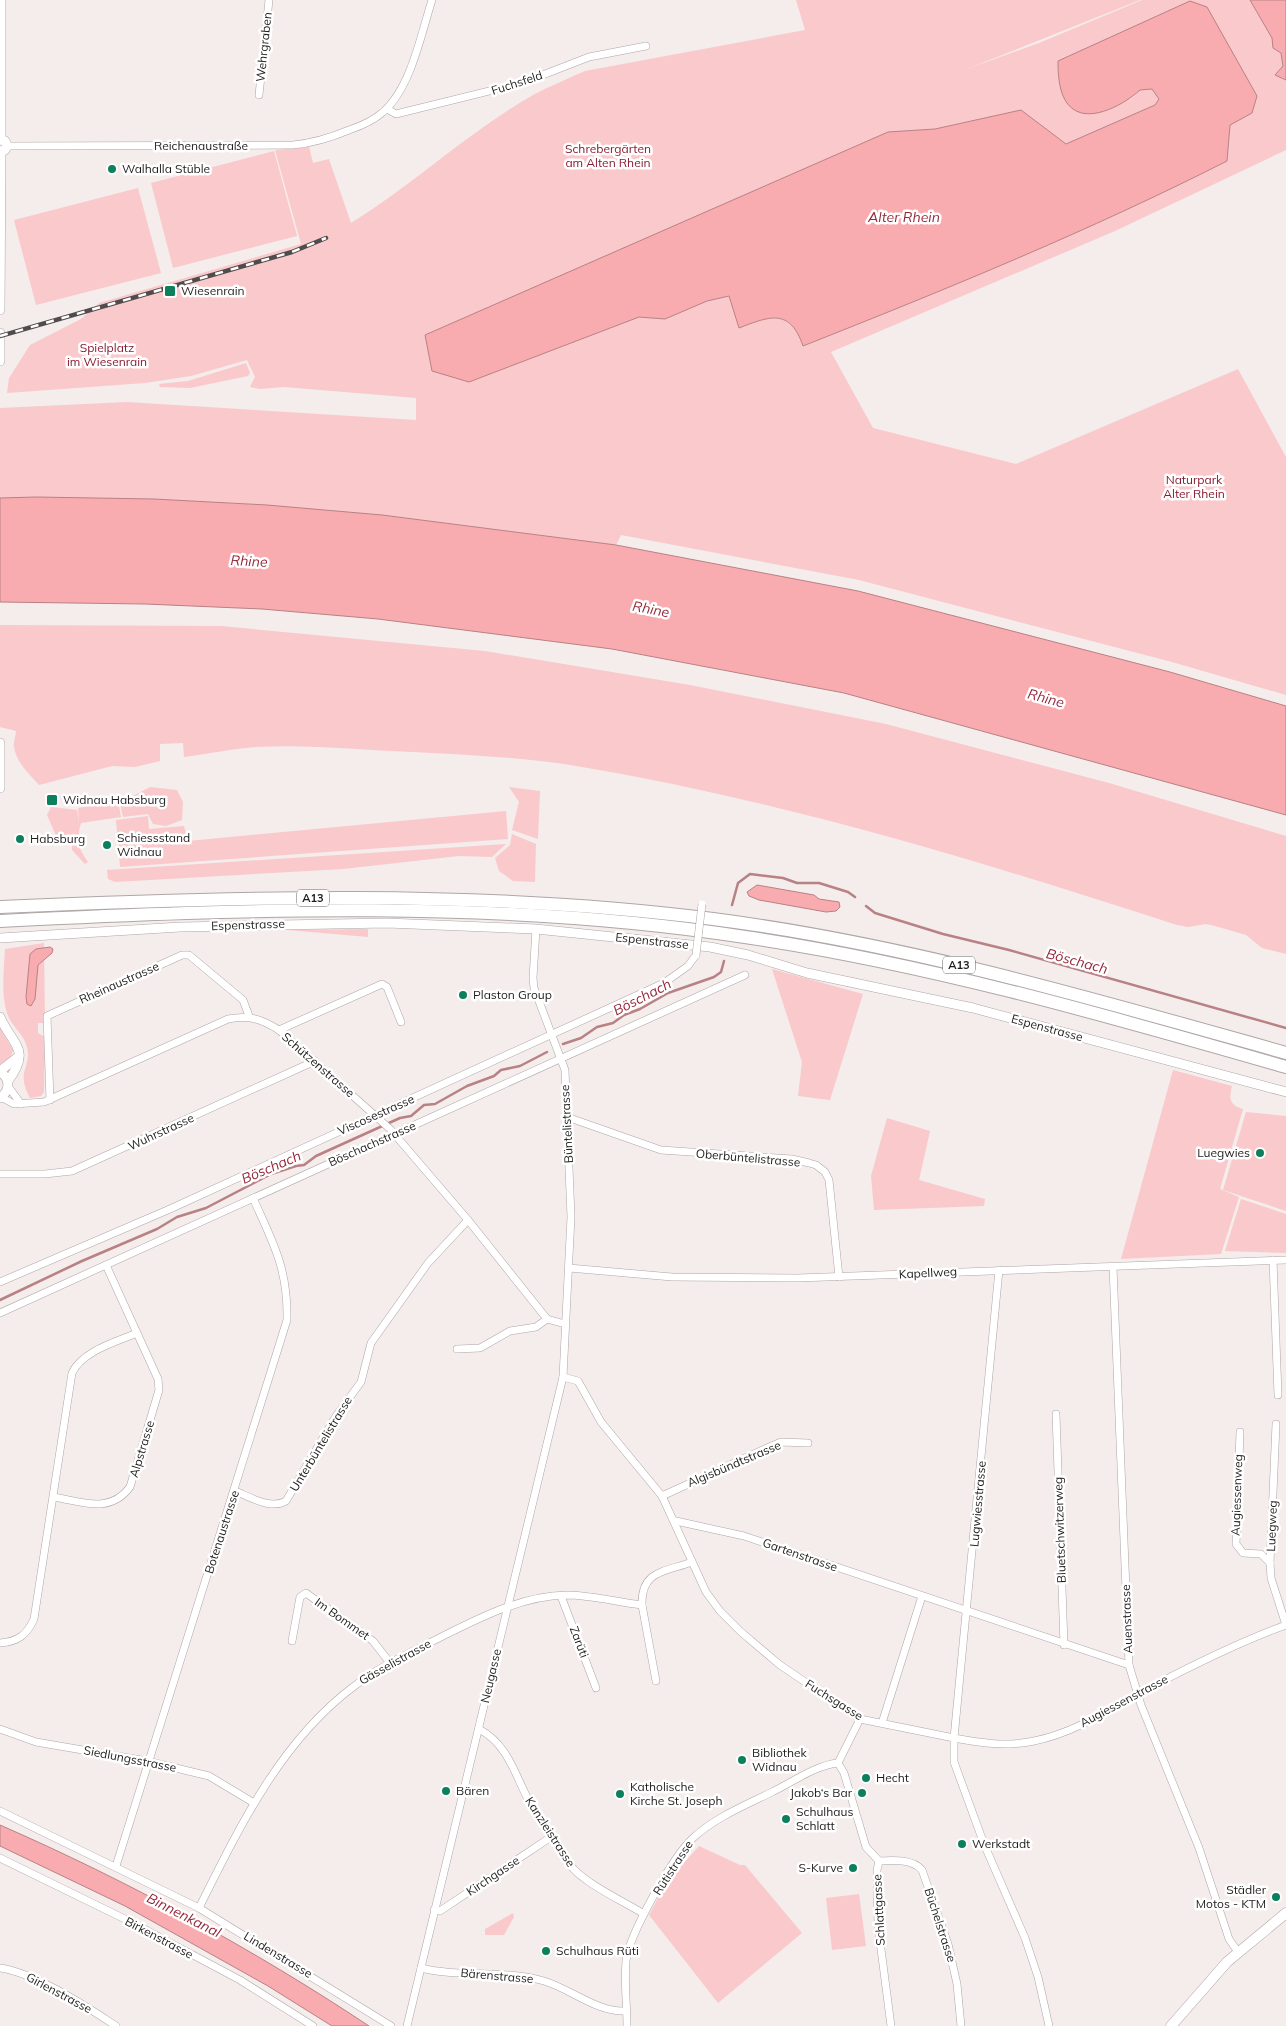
<svg xmlns="http://www.w3.org/2000/svg" width="1286" height="2026" font-family="Mulish,sans-serif">
<rect width="100%" height="100%" fill="#f5ecec"/>
<g fill="#fac9cb" fill-rule="evenodd">
<path d="M796 0H1140L967 69 1039 43 1142 0H1250L1273 38V48L1281 53 1283 66 1275 75 1286 80V150L1115 231 831 352 873 428 1016 464 1238 369 1286 457V695L1172 662 859 580 621 535 616 545 382 515 237 503 0 498V408L127 402 416 420V398L284 387 260 389 250 387 255 377 247 360 191 376 145 383 7 393 9 378 30 345 81 319 99 303 301 244 275 150 309 147 313 163 329 159 351 223C414 184 468 132 533 95 550 86 567 79 585 71L805 30ZM1207 7 1252 113 1230 124 1227 161C1089 231 947 289 804 346L797 329 783 319 765 318 730 296 707 301 665 319 639 317 888 132 935 129 1021 110 1066 144 1155 105 1159 99 1153 89 1140 90 1128 102Z"/>
<path d="M274 151 297 236 173 268 151 183Z"/>
<path d="M138 188 161 273 36 305 14 220Z"/>
<path d="M246 363 250 373 248 376 190 388 160 387 159 384 188 381Z"/>
<path d="M0 625 221 626 485 651 690 685 886 724 1109 783 1286 836V954L1262 948 1246 935 1215 926 1206 924 1188 927 1177 925C980 861 780 800 576 766 522 757 467 755 413 752 361 750 307 744 255 747 231 749 207 754 184 757L183 743 160 744V761L135 767 112 766 39 785C29 774 16 762 14 747 13 742 16 736 16 731L0 727Z"/>
<path d="M150 787 177 790 183 802 182 820 166 826 153 824 148 814 123 817 120 803Z"/>
<path d="M509 787 540 791 538 839 512 830 519 802Z"/>
<path d="M118 801 121 817 81 823C76 840 78 848 88 862L85 864 72 850V837L76 829 69 841 57 838 47 815 51 807 77 810 79 822 78 808Z"/>
<path d="M506 811 508 839 120 867 116 820 148 816 149 829 184 826 188 841Z"/>
<path d="M512 834 536 844 535 882 513 881 499 871 495 858 510 845Z"/>
<path d="M506 844 492 857 459 856 343 869 115 882 108 879 107 870Z"/>
<path d="M368 929V937L288 930Z"/>
<path d="M44 943 45 1023H38V1033L45 1037 44 1092 41 1096 30 1098C15 1070 32 1069 27 1047 24 1035 14 1028 9 1018 0 998 4 970 5 949Z"/>
<path d="M772 969 863 994 830 1100 798 1096 802 1062Z"/>
<path d="M0 1028 13 1050 10 1060 0 1067Z"/>
<path d="M1173 1070 1232 1086C1229 1098 1229 1105 1243 1109L1220 1189 1239 1197 1221 1254 1121 1259Z"/>
<path d="M1246 1112 1286 1116V1211L1223 1190Z"/>
<path d="M887 1118 930 1131 919 1180 985 1199 984 1206 874 1210 871 1176Z"/>
<path d="M1241 1199 1286 1214V1253L1225 1251Z"/>
<path d="M699 1846 740 1865H745L802 1933 718 2003 649 1915 666 1883Z"/>
<path d="M859 1894 866 1946 832 1950 826 1898Z"/>
<path d="M513 1913 514 1917 504 1935H485V1929Z"/>
</g>
<g fill="#f9acb0" stroke="#b88184">
<path d="M1250 0H1286V80L1275 75 1283 66 1281 53 1273 48 1272 38Z"/>
<path d="M1190 1 1207 7 1257 96 1252 113 1230 125 1227 161C1089 231 947 289 803 346 790 308 770 316 739 328L729 296 707 301 665 319 639 317 469 382 432 371 425 335 888 132 935 129 1021 110 1066 144 1155 105 1159 99 1152 89 1140 90C1126 103 1092 123 1073 109 1059 99 1058 76 1058 61Z"/>
<path d="M36 497 154 499 267 505 382 515 616 545 858 591 1170 672 1286 706V815L844 693 612 649 378 619 262 609 145 604 0 602V498Z"/>
<path d="M757 885 814 895 819 899 839 902 840 907 836 911 826 912 759 900 749 896 747 892Z"/>
<path d="M50 947 53 949 52 953 38 965 35 999 31 1006 27 1004 26 997 30 954 36 949Z"/>
<path d="M0 1825C128 1881 253 1949 369 2026H332L268 1986 125 1906 0 1846Z"/>
</g>
<g fill="none" stroke-linecap="round" stroke-linejoin="round">
<g stroke="#b88184" stroke-width="2.5">
<path d="M732 905 738 883 750 874 783 878 797 883H819L848 892 855 897"/>
<path d="M866 906 875 913 943 934 1009 950 1286 1028"/>
<path d="M563 1044 581 1038 597 1027 613 1023 624 1015 640 1009 668 993 714 977 721 972 724 961"/>
<path d="M0 1300 82 1261 157 1229 177 1217 206 1208 271 1174 296 1166 304 1165 316 1156 400 1118 411 1116 424 1105 435 1104 467 1086 494 1076 501 1070 520 1066 547 1052"/>
</g>
<defs>
<g id="minor">
<path d="M259 95 269 0"/>
<path d="M387 109 396 114 522 83 589 57 646 46"/>
<path d="M7 146 293 145C314 143 330 138 349 130 361 126 373 121 383 112 411 88 421 34 432 0"/>
<path d="M279 1030 382 984 387 987 401 1022"/>
<path d="M8 1086 21 1104"/>
<path d="M1 1097 14 1104 44 1102 228 1019C250 1015 261 1019 279 1030L390 1129 468 1220 547 1319 565 1324"/>
<path d="M50 1100 47 1016 182 955H189L243 1000 249 1016"/>
<path d="M567 1117 661 1150 792 1159 809 1163 816 1165 825 1172 829 1180 839 1277"/>
<path d="M0 1174H45L72 1171 315 1061"/>
<path d="M1273 1260 1278 1395"/>
<path d="M1113 1267 1129 1665 1141 1705 1199 1848 1229 1939 1238 1952"/>
<path d="M569 1268 672 1277 798 1278 1286 1260"/>
<path d="M999 1270 954 1738C981 1743 1007 1747 1034 1741 1075 1733 1114 1707 1151 1687 1195 1664 1239 1642 1286 1625"/>
<path d="M0 1282 170 1209 664 983 688 966 696 955"/>
<path d="M0 1313 745 975"/>
<path d="M457 1349 480 1348 510 1331 536 1327 547 1319"/>
<path d="M563 1377 578 1381 601 1422 662 1496 706 1592 720 1611 741 1632 780 1665 860 1719 954 1738V1762L984 1844 1025 1938 1038 1977 1049 2026"/>
<path d="M1056 1414 1064 1645"/>
<path d="M1276 1424 1270 1563 1271 1578 1286 1625"/>
<path d="M1240 1432 1236 1544 1243 1553 1261 1554 1270 1563"/>
<path d="M235 1491C250 1497 271 1510 286 1501L336 1416 361 1382 371 1343 428 1263 468 1220"/>
<path d="M662 1496 767 1448 781 1442 808 1443"/>
<path d="M54 1497C83 1502 110 1514 130 1487L159 1390 158 1379 137 1333"/>
<path d="M676 1521 744 1536 1129 1665"/>
<path d="M561 1596 596 1688"/>
<path d="M642 1605 656 1681"/>
<path d="M292 1641 300 1597 306 1593 373 1641 390 1663"/>
<path d="M0 1643C17 1642 27 1635 34 1619L72 1373C82 1351 116 1342 137 1333L106 1265"/>
<path d="M882 1723 922 1596"/>
<path d="M0 1729 36 1742 147 1761 209 1776 254 1803"/>
<path d="M479 1729C509 1745 515 1776 530 1803 542 1824 556 1846 570 1865 585 1884 623 1901 644 1914"/>
<path d="M838 1763 844 1773 866 1847 879 1861 877 1870 878 1926 891 2026"/>
<path d="M838 1763 860 1719"/>
<path d="M0 1811 199 1908 391 2026"/>
<path d="M0 1858 131 1922 240 1980 313 2026"/>
<path d="M879 1861C893 1860 913 1859 922 1870L948 1944 957 1984 961 2026"/>
<path d="M116 1866 287 1320C288 1268 273 1243 253 1198"/>
<path d="M199 1908C239 1828 280 1742 353 1687 381 1665 414 1651 445 1635 483 1616 523 1596 566 1595 591 1595 617 1602 642 1605 641 1570 665 1572 692 1562"/>
<path d="M434 1910 440 1911 551 1837"/>
<path d="M0 1968C35 1973 86 2006 116 2026"/>
<path d="M421 1968C461 1978 504 1969 544 1981 571 1989 598 2013 626 2011"/>
<path d="M407 2026 563 1377 571 1217 565 1070 534 988 533 978 536 929"/>
<path d="M627 2026C627 2004 624 1983 626 1961 629 1935 673 1856 693 1838 716 1817 744 1806 772 1792 791 1783 816 1765 838 1763"/>
</g>
<g id="tertiary">
<path d="M0 140 5 141 7 146 5 150 0 151"/>
<path d="M1 140V0"/>
<path d="M0 310 1 151"/>
<path d="M0 333V361"/>
<path d="M0 743V788"/>
<path d="M0 938 180 927 387 923 536 929 710 947 748 955 807 973 973 1008 1286 1092"/>
<path d="M0 1017C12 1045 32 1049 8 1081"/>
<path d="M0 1071 18 1057"/>
<path d="M0 1072C11 1079 10 1091 0 1098"/>
</g>
<path id="secondary" d="M1171 2026 1227 1962 1286 1913"/>
<g id="motorway">
<path d="M0 907C238 897 475 889 713 919 908 944 1097 1000 1286 1053"/>
<path d="M0 921C249 909 498 899 745 937 929 964 1108 1016 1286 1067"/>
</g>
</defs>
<use href="#minor" stroke="#afa6a6" stroke-width="8"/>
<use href="#tertiary" stroke="#afa6a6" stroke-width="10"/>
<use href="#secondary" stroke="#afa6a6" stroke-width="11"/>
<use href="#motorway" stroke="#afa6a6" stroke-width="14"/>
<use href="#minor" stroke="#fff" stroke-width="7"/>
<use href="#tertiary" stroke="#fff" stroke-width="9"/>
<use href="#secondary" stroke="#fff" stroke-width="10"/>
<use href="#motorway" stroke="#fff" stroke-width="12"/>
<defs>
<path id="rail" d="M0 336 292 252 326 238"/>
</defs>
<use href="#rail" stroke="#504c4c" stroke-width="4.5"/>
<use href="#rail" stroke="#fff" stroke-width="2.5" stroke-dasharray="8" stroke-linecap="butt"/>
<defs>
<path id="minor-bridge" d="M696 955 702 904"/>
</defs>
<use href="#minor-bridge" stroke="#afa6a6" stroke-width="8" stroke-linecap="butt"/>
<use href="#minor-bridge" stroke="#fff" stroke-width="7"/>
</g>
<g fill="#0c7f5d" stroke="#fff" stroke-width="2">
<circle cx="112" cy="169" r="5"/>
<rect x="164" y="285" width="12" height="12" rx="2.5"/>
<rect x="46" y="794" width="12" height="12" rx="2.5"/>
<circle cx="20" cy="839" r="5"/>
<circle cx="107" cy="845" r="5"/>
<circle cx="463" cy="995" r="5"/>
<circle cx="1260" cy="1153" r="5"/>
<circle cx="742" cy="1760" r="5"/>
<circle cx="866" cy="1778" r="5"/>
<circle cx="446" cy="1791" r="5"/>
<circle cx="862" cy="1793" r="5"/>
<circle cx="620" cy="1794" r="5"/>
<circle cx="786" cy="1819" r="5"/>
<circle cx="962" cy="1844" r="5"/>
<circle cx="853" cy="1868" r="5"/>
<circle cx="1276" cy="1897" r="5"/>
<circle cx="546" cy="1951" r="5"/>
</g>
<g text-anchor="middle" stroke-width="5" stroke-linejoin="round" paint-order="stroke">
<g fill="#fff" stroke="#636161" stroke-width="1">
<rect x="297" y="889.5" width="32" height="17" rx="4"/>
<rect x="943" y="956.5" width="32" height="17" rx="4"/>
</g>
<g font-size="11" font-weight="bold" fill="#201d1d">
<text x="313" y="902">A13</text>
<text x="959" y="969">A13</text>
</g>
<g font-size="12" fill="#201d1d" stroke="#fff">
<text transform="translate(264 47) rotate(-84)" y="4">Wehrgraben</text>
<text transform="translate(517 83) rotate(-18)" y="4">Fuchsfeld</text>
<text x="201" y="150">Reichenaustraße</text>
<text transform="translate(248 925) rotate(-2)" y="4">Espenstrasse</text>
<text transform="translate(652 941) rotate(6)" y="4">Espenstrasse</text>
<text transform="translate(119 983) rotate(-24)" y="4">Rheinaustrasse</text>
<text transform="translate(1047 1028) rotate(15)" y="4">Espenstrasse</text>
<text transform="translate(318 1065) rotate(41)" y="4">Schützenstrasse</text>
<text transform="translate(376 1115) rotate(-24)" y="4">Viscosestrasse</text>
<text transform="translate(567 1124) rotate(-93)" y="4">Büntelistrasse</text>
<text transform="translate(161 1132) rotate(-25)" y="4">Wuhrstrasse</text>
<text transform="translate(372 1144) rotate(-24)" y="4">Böschachstrasse</text>
<text transform="translate(748 1158) rotate(5)" y="4">Oberbüntelistrasse</text>
<text transform="translate(928 1273) rotate(-3)" y="4">Kapellweg</text>
<text transform="translate(321 1444) rotate(-59)" y="4">Unterbüntelistrasse</text>
<text transform="translate(142 1449) rotate(-73)" y="4">Alpstrasse</text>
<text transform="translate(734 1464) rotate(-23)" y="4">Algisbündtstrasse</text>
<text transform="translate(1237 1495) rotate(-88)" y="4">Augiessenweg</text>
<text transform="translate(978 1504) rotate(-85)" y="4">Lugwiesstrasse</text>
<text transform="translate(1272 1526) rotate(-88)" y="4">Luegweg</text>
<text transform="translate(1060 1530) rotate(-92)" y="4">Bluetschwitzerweg</text>
<text transform="translate(222 1532) rotate(-72)" y="4">Botenaustrasse</text>
<text transform="translate(800 1555) rotate(19)" y="4">Gartenstrasse</text>
<text transform="translate(342 1619) rotate(35)" y="4">Im Bommet</text>
<text transform="translate(1127 1619) rotate(-92)" y="4">Auenstrasse</text>
<text transform="translate(579 1642) rotate(69)" y="4">Zarüti</text>
<text transform="translate(395 1662) rotate(-29)" y="4">Gässelistrasse</text>
<text transform="translate(491 1676) rotate(-77)" y="4">Neugasse</text>
<text transform="translate(834 1700) rotate(32)" y="4">Fuchsgasse</text>
<text transform="translate(1124 1701) rotate(-28)" y="4">Augiessenstrasse</text>
<text transform="translate(130 1759) rotate(11)" y="4">Siedlungsstrasse</text>
<text transform="translate(550 1832) rotate(57)" y="4">Kanzleistrasse</text>
<text transform="translate(673 1868) rotate(-57)" y="4">Rütistrasse</text>
<text transform="translate(493 1876) rotate(-34)" y="4">Kirchgasse</text>
<text transform="translate(879 1910) rotate(-93)" y="4">Schlattgasse</text>
<text transform="translate(940 1925) rotate(72)" y="4">Büchelstrasse</text>
<text transform="translate(159 1938) rotate(28)" y="4">Birkenstrasse</text>
<text transform="translate(278 1955) rotate(31)" y="4">Lindenstrasse</text>
<text transform="translate(497 1976) rotate(5)" y="4">Bärenstrasse</text>
<text transform="translate(59 1993) rotate(28)" y="4">Girlenstrasse</text>
</g>
<g font-size="12" fill="#881b31" stroke="#fff">
<text x="608" y="153">Schrebergärten<tspan x="608" dy="14">am Alten Rhein</tspan></text>
<text x="107" y="352">Spielplatz<tspan x="107" dy="14">im Wiesenrain</tspan></text>
<text x="1194" y="484">Naturpark<tspan x="1194" dy="14">Alter Rhein</tspan></text>
</g>
<g font-size="12" fill="#201d1d" stroke="#fff" text-anchor="start">
<text x="122" y="173">Walhalla Stüble</text>
<text x="181" y="295">Wiesenrain</text>
<text x="63" y="804">Widnau Habsburg</text>
<text x="117" y="842">Schiessstand<tspan x="117" dy="14">Widnau</tspan></text>
<text x="30" y="843">Habsburg</text>
<text x="473" y="999">Plaston Group</text>
<text x="1250" y="1157" text-anchor="end">Luegwies</text>
<text x="752" y="1757">Bibliothek<tspan x="752" dy="14">Widnau</tspan></text>
<text x="876" y="1782">Hecht</text>
<text x="630" y="1791">Katholische<tspan x="630" dy="14">Kirche St. Joseph</tspan></text>
<text x="456" y="1795">Bären</text>
<text x="852" y="1797" text-anchor="end">Jakob‘s Bar</text>
<text x="796" y="1816">Schulhaus<tspan x="796" dy="14">Schlatt</tspan></text>
<text x="972" y="1848">Werkstadt</text>
<text x="843" y="1872" text-anchor="end">S-Kurve</text>
<text x="1266" y="1894" text-anchor="end">Städler<tspan x="1266" dy="14">Motos - KTM</tspan></text>
<text x="556" y="1955">Schulhaus Rüti</text>
</g>
<g font-size="14" font-style="italic" fill="#94283a" stroke="#fff">
<text x="904" y="222">Alter Rhein</text>
<text transform="translate(249 561) rotate(3)" y="5">Rhine</text>
<text transform="translate(651 609) rotate(11)" y="5">Rhine</text>
<text transform="translate(1046 698) rotate(15)" y="5">Rhine</text>
<text transform="translate(1077 961) rotate(15)" y="5">Böschach</text>
<text transform="translate(642 997) rotate(-27)" y="5">Böschach</text>
<text transform="translate(271 1167) rotate(-23)" y="5">Böschach</text>
<text transform="translate(184 1915) rotate(27)" y="5">Binnenkanal</text>
</g>
</g>
</svg>
